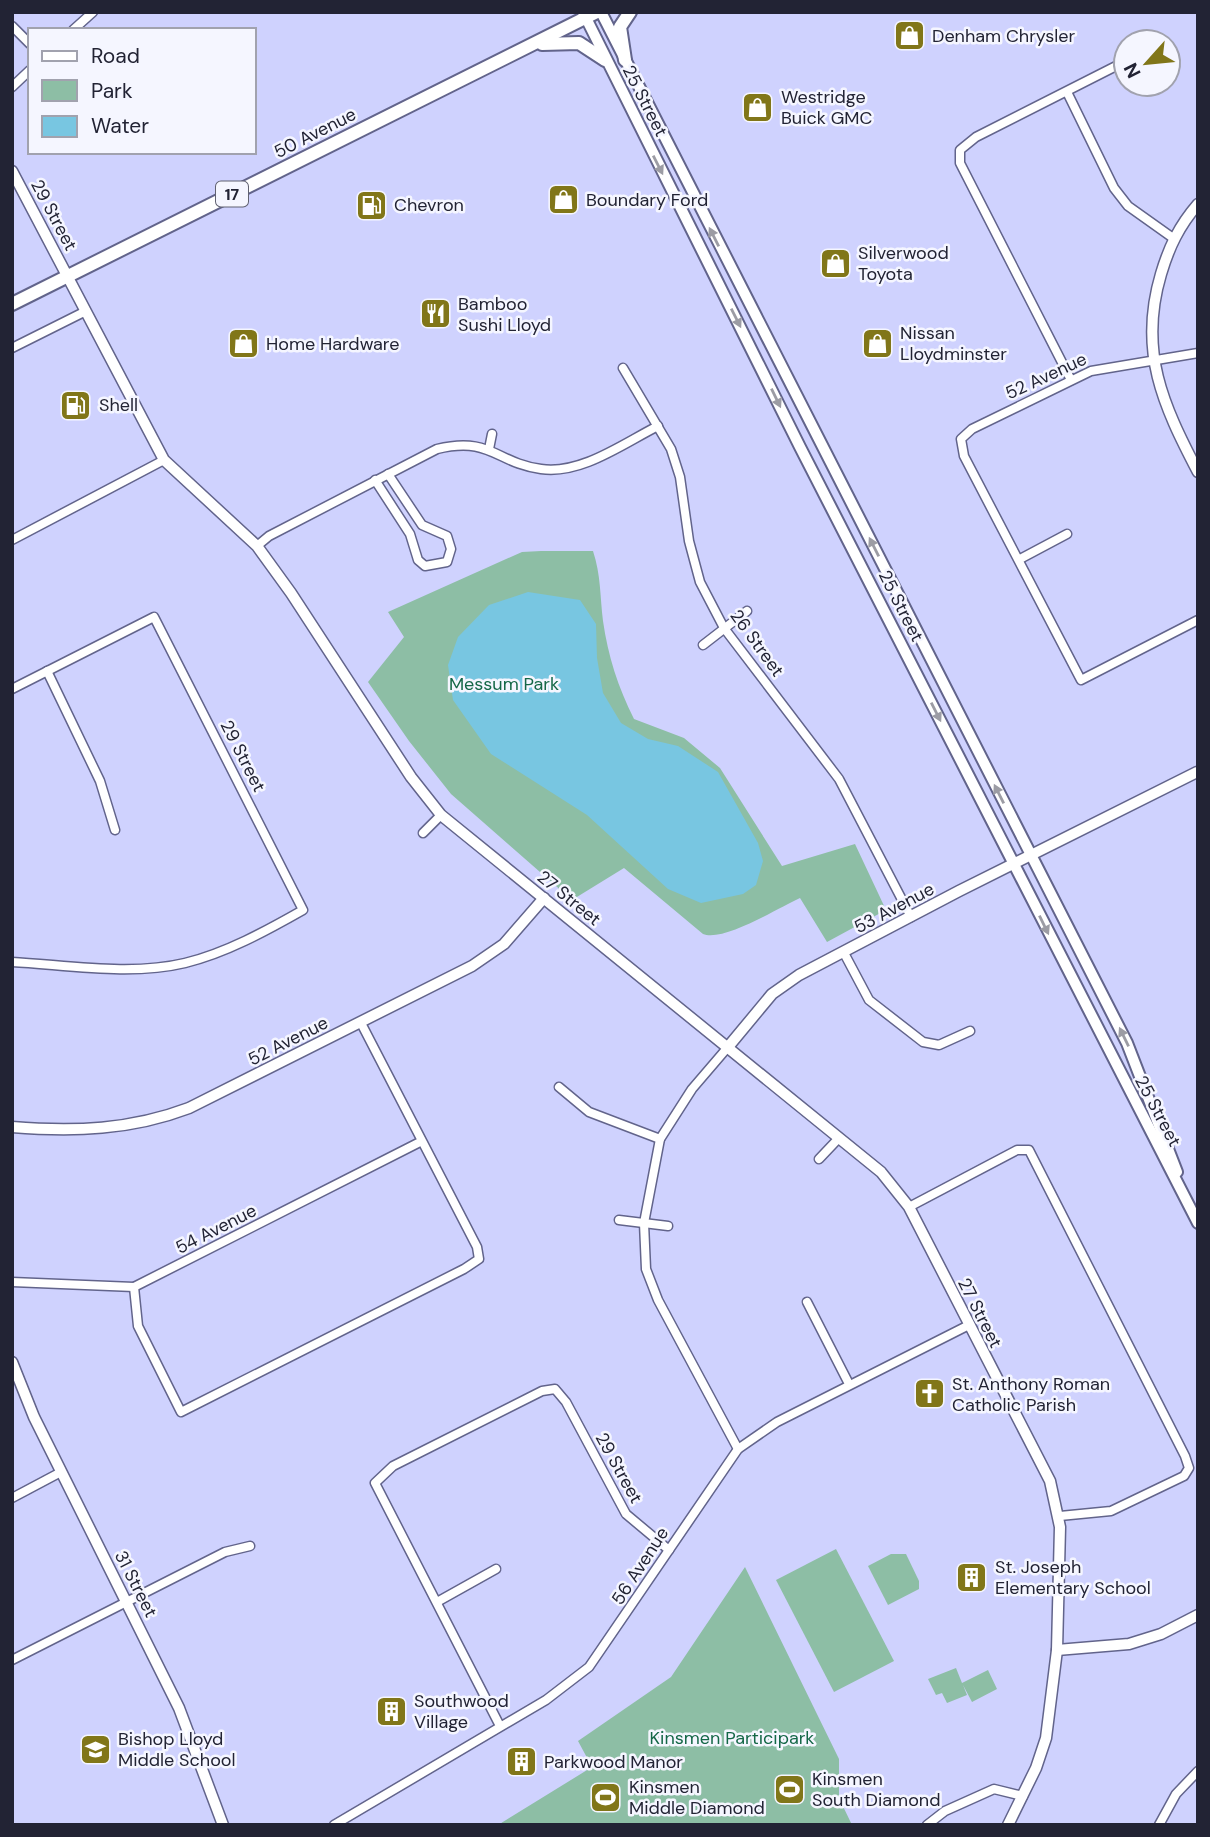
<svg xmlns="http://www.w3.org/2000/svg" width="1210" height="1837" font-family="'DM Sans',sans-serif">
<rect width="100%" height="100%" fill="#cfd2fe"/>
<g fill="#8dbea5">
<path d="M541 551H593C601 575 600 597 603 621 608 656 618 687 634 719L684 738 720 768 782 866 855 844 886 910 827 942 800 898C778 908 724 942 703 934L624 868 572 900 451 794 409 741 368 682 404 637 388 612 522 552Z"/>
<path d="M836 1549 894 1661 834 1692 776 1580Z"/>
<path d="M891 1554H906L919 1581V1589L888 1605 868 1566Z"/>
<path d="M745 1567 839 1759V1798L852 1825H498L592 1767 578 1741 671 1677Z"/>
<path d="M956 1668 962 1683 988 1670 997 1689 972 1702 963 1685 967 1695 947 1703 942 1693 936 1695 928 1679Z"/>
</g>
<path fill="#78c6e1" d="M528 592 580 600 596 624 597 658 603 693 621 723 648 739 678 746 718 772 758 843 763 861 756 885 743 894 701 903 668 889 587 815 491 754 453 700 448 665 458 637 489 605Z"/>
<g fill="none" stroke-linecap="round" stroke-linejoin="round">
<defs>
<g id="minor">
<path d="M12 26 30 44"/>
<path d="M73 30 93 12"/>
<path d="M12 87 30 70"/>
<path d="M1067 92 1114 188 1128 206 1173 238"/>
<path d="M12 348 86 311"/>
<path d="M1198 353 1091 371 972 429 961 439 964 456 1081 680 1198 620"/>
<path d="M623 368 671 449 680 477 689 541 700 582 724 628 839 779 911 917"/>
<path d="M1071 380 960 163V150L976 137 1126 61"/>
<path d="M489 449 492 434"/>
<path d="M375 480 410 534 418 560 425 566 447 562 451 549 447 536 422 525 388 474"/>
<path d="M12 540 164 460"/>
<path d="M257 546 269 536 437 449C491 436 496 463 541 469 581 475 624 443 658 426"/>
<path d="M1020 559 1067 534"/>
<path d="M703 645 747 611"/>
<path d="M47 671 100 781 115 830"/>
<path d="M12 689 154 617 303 910C266 931 226 953 185 963 131 976 67 965 12 962"/>
<path d="M423 833 441 815"/>
<path d="M844 953 869 1000 923 1042 939 1045 970 1031"/>
<path d="M728 1047 692 1089 660 1139 644 1223 646 1269 658 1300 738 1449"/>
<path d="M559 1087 589 1112 660 1139"/>
<path d="M819 1159 838 1139"/>
<path d="M909 1207 1017 1150H1029L1185 1456 1189 1468 1184 1476 1111 1511 1060 1516"/>
<path d="M619 1220 668 1226"/>
<path d="M12 1282 134 1287 420 1142"/>
<path d="M134 1287 138 1326 181 1412 464 1269 479 1259 477 1247 361 1023"/>
<path d="M807 1302 849 1384"/>
<path d="M12 1498 61 1472"/>
<path d="M437 1602 496 1569"/>
<path d="M12 1660 225 1552 250 1546"/>
<path d="M500 1726 375 1483 393 1466 542 1391 555 1389 566 1402 626 1514 669 1550"/>
<path d="M334 1825 546 1700 589 1667 738 1449 777 1422 969 1325"/>
<path d="M927 1825 945 1811 994 1789 1023 1796"/>
<path d="M1159 1825 1176 1794 1198 1771"/>
</g>
<g id="tertiary">
<path d="M12 171 164 460 257 546 291 593 411 777 441 815 881 1172 909 1207 1050 1481 1060 1527 1057 1650 1046 1738 1036 1768 1008 1825"/>
<path d="M1198 204C1179 226 1169 247 1161 274 1138 351 1163 405 1198 472"/>
<path d="M728 1047 772 994 799 975 959 891 1197 772"/>
<path d="M12 1127C74 1132 131 1130 189 1108L472 966 504 944 544 898"/>
<path d="M12 1362 34 1417 179 1708 223 1825"/>
<path d="M1057 1650 1129 1644 1161 1634 1198 1615"/>
</g>
<g id="secondary">
<path d="M583 12 800 447 1198 1223"/>
<path d="M601 12 1127 1043 1177 1172"/>
</g>
<g id="primary">
<path d="M542 44 579 43 605 60"/>
<path d="M625 60 620 27 630 12"/>
<path d="M12 304 597 12"/>
</g>
</defs>
<use href="#minor" stroke="#62648b" stroke-width="11"/>
<use href="#tertiary" stroke="#62648b" stroke-width="13"/>
<use href="#secondary" stroke="#62648b" stroke-width="14"/>
<use href="#primary" stroke="#62648b" stroke-width="16"/>
<use href="#minor" stroke="#fff" stroke-width="8"/>
<use href="#tertiary" stroke="#fff" stroke-width="10"/>
<use href="#secondary" stroke="#fff" stroke-width="10"/>
<use href="#primary" stroke="#fff" stroke-width="12"/>
</g>
<defs><path id="oneway-solid" d="M-6-.8H1V-3.2L6.5 0L1 3.2V.8H-6Z" transform="scale(1.75)"/></defs>
<g fill="#9c9ca4">
<use href="#oneway-solid" transform="translate(658 165) rotate(63)"/>
<use href="#oneway-solid" transform="translate(714 237) rotate(-117)"/>
<use href="#oneway-solid" transform="translate(736 318) rotate(63)"/>
<use href="#oneway-solid" transform="translate(776 398) rotate(64)"/>
<use href="#oneway-solid" transform="translate(874 547) rotate(-117)"/>
<use href="#oneway-solid" transform="translate(936 712) rotate(63)"/>
<use href="#oneway-solid" transform="translate(999 794) rotate(-117)"/>
<use href="#oneway-solid" transform="translate(1044 925) rotate(64)"/>
<use href="#oneway-solid" transform="translate(1124 1037) rotate(-116)"/>
</g>
<defs>
<symbol id="shop-square" viewBox="-11 -11 22 22"><rect x="-9" y="-9" width="18" height="18" rx="4" fill="#817619" stroke="#f5f6ff"/><path d="M-5-2.5h2.3a2.7 3.5 0 0 1 5.4 0H5L5.5 6h-11ZM-1.5-2.5h3a1.5 2.3 0 0 0-3 0Z" fill="#fff"/></symbol>
<symbol id="fuel-square" viewBox="-11 -11 22 22"><rect x="-9" y="-9" width="18" height="18" rx="4" fill="#817619" stroke="#f5f6ff"/><path d="M-5.5-6h7V0h2V4h1.3V-2.5L3-4.5l.8-.8L6-3V5H2.5V1h-1V6h-7ZM-4.2-4.7v3.2H.2V-4.7Z" fill="#fff"/></symbol>
<symbol id="restaurant-square" viewBox="-11 -11 22 22"><rect x="-9" y="-9" width="18" height="18" rx="4" fill="#817619" stroke="#f5f6ff"/><path d="M-5-6h1v4h1v-4h1v4h1v-4h1v5L-1.5 .5V6h-2V.5L-5-1ZM5-6V6H3V1.5H1.5Q1.5-4 5-6Z" fill="#fff"/></symbol>
<symbol id="church-square" viewBox="-11 -11 22 22"><rect x="-9" y="-9" width="18" height="18" rx="4" fill="#817619" stroke="#f5f6ff"/><path d="M-1.2-6h2.4v3.5h3.3v2.4h-3.3V6h-2.4V-.1h-3.3v-2.4h3.3Z" fill="#fff"/></symbol>
<symbol id="building-square" viewBox="-11 -11 22 22"><rect x="-9" y="-9" width="18" height="18" rx="4" fill="#817619" stroke="#f5f6ff"/><path d="M-4-6H4V6H1V3H-1V6H-4ZM-2.5-4.3h1.7v1.8h-1.7ZM.8-4.3h1.7v1.8H.8ZM-2.5-1h1.7V.8h-1.7ZM.8-1h1.7V.8H.8Z" fill="#fff"/></symbol>
<symbol id="school-square" viewBox="-11 -11 22 22"><rect x="-9" y="-9" width="18" height="18" rx="4" fill="#817619" stroke="#f5f6ff"/><path d="M0-5L7-2L0 1L-7-2ZM-4 1L0 2.5L4 1V4Q0 6-4 4Z" fill="#fff"/></symbol>
<symbol id="stadium-square" viewBox="-11 -11 22 22"><rect x="-9" y="-9" width="18" height="18" rx="4" fill="#817619" stroke="#f5f6ff"/><path d="M0-5a6.5 5 0 1 0 0 10a6.5 5 0 1 0 0-10ZM-3.5-1.8h7v3.6h-7Z" fill="#fff"/></symbol>
</defs>
<g fill-rule="evenodd">
<use href="#shop-square" x="892" y="18" width="35" height="35"/>
<use href="#shop-square" x="740" y="90" width="35" height="35"/>
<use href="#shop-square" x="546" y="182" width="35" height="35"/>
<use href="#fuel-square" x="354" y="188" width="35" height="35"/>
<use href="#shop-square" x="818" y="246" width="35" height="35"/>
<use href="#restaurant-square" x="418" y="296" width="35" height="35"/>
<use href="#shop-square" x="860" y="326" width="35" height="35"/>
<use href="#shop-square" x="226" y="326" width="35" height="35"/>
<use href="#fuel-square" x="58" y="388" width="35" height="35"/>
<use href="#church-square" x="912" y="1376" width="35" height="35"/>
<use href="#building-square" x="954" y="1560" width="35" height="35"/>
<use href="#building-square" x="374" y="1694" width="35" height="35"/>
<use href="#school-square" x="78" y="1732" width="35" height="35"/>
<use href="#building-square" x="504" y="1744" width="35" height="35"/>
<use href="#stadium-square" x="772" y="1772" width="35" height="35"/>
<use href="#stadium-square" x="588" y="1780" width="35" height="35"/>
</g>
<g text-anchor="middle" stroke-width="5" stroke-linejoin="round" paint-order="stroke">
<rect fill="#f5f6ff" stroke="#616271" stroke-width="2" x="216" y="181.5" width="32" height="25" rx="5"/>
<g font-size="16" font-weight="bold" fill="#222334">
<text x="232" y="200">17</text>
</g>
<g font-size="18" fill="#222334" stroke="#f5f6ff" text-anchor="start">
<text x="932" y="42">Denham Chrysler</text>
<text x="781" y="103">Westridge<tspan x="781" dy="21">Buick GMC</tspan></text>
<text x="586" y="206">Boundary Ford</text>
<text x="394" y="211">Chevron</text>
<text x="858" y="259">Silverwood<tspan x="858" dy="21">Toyota</tspan></text>
<text x="458" y="310">Bamboo<tspan x="458" dy="21">Sushi Lloyd</tspan></text>
<text x="900" y="339">Nissan<tspan x="900" dy="21">Lloydminster</tspan></text>
<text x="266" y="350">Home Hardware</text>
<text x="99" y="411">Shell</text>
<text x="952" y="1390">St. Anthony Roman<tspan x="952" dy="21">Catholic Parish</tspan></text>
<text x="995" y="1573">St. Joseph<tspan x="995" dy="21">Elementary School</tspan></text>
<text x="414" y="1707">Southwood<tspan x="414" dy="21">Village</tspan></text>
<text x="118" y="1745">Bishop Lloyd<tspan x="118" dy="21">Middle School</tspan></text>
<text x="544" y="1768">Parkwood Manor</text>
<text x="812" y="1785">Kinsmen<tspan x="812" dy="21">South Diamond</tspan></text>
<text x="629" y="1793">Kinsmen<tspan x="629" dy="21">Middle Diamond</tspan></text>
</g>
<g font-size="18" fill="#222334" stroke="#f5f6ff">
<text transform="translate(645 101) rotate(63)" y="6">25 Street</text>
<text transform="translate(315 133) rotate(-27)" y="6">50 Avenue</text>
<text transform="translate(54 215) rotate(62)" y="6">29 Street</text>
<text transform="translate(1046 376) rotate(-25)" y="6">52 Avenue</text>
<text transform="translate(901 606) rotate(63)" y="6">25 Street</text>
<text transform="translate(757 643) rotate(54)" y="6">26 Street</text>
<text transform="translate(243 756) rotate(63)" y="6">29 Street</text>
<text transform="translate(569 898) rotate(39)" y="6">27 Street</text>
<text transform="translate(894 908) rotate(-28)" y="6">53 Avenue</text>
<text transform="translate(288 1041) rotate(-27)" y="6">52 Avenue</text>
<text transform="translate(1158 1111) rotate(62)" y="6">25 Street</text>
<text transform="translate(216 1229) rotate(-27)" y="6">54 Avenue</text>
<text transform="translate(980 1313) rotate(63)" y="6">27 Street</text>
<text transform="translate(619 1468) rotate(61)" y="6">29 Street</text>
<text transform="translate(640 1566) rotate(-57)" y="6">56 Avenue</text>
<text transform="translate(136 1584) rotate(63)" y="6">31 Street</text>
</g>
<g font-size="18" fill="#146747" stroke="#f5f6ff">
<text x="504" y="690">Messum Park</text>
<text x="732" y="1744">Kinsmen Participark</text>
</g>
</g>
<rect width="1210" height="1837" fill="none" stroke="#222334" stroke-width="28"/>
<rect x="28" y="28" width="228" height="126" fill="#f5f6ff" stroke="#a1a2ae" stroke-width="2"/>
<rect x="42" y="51" width="35" height="10" fill="#ffffff" stroke="#a1a2ae" stroke-width="2"/>
<text x="91" y="63" font-size="21" fill="#222334">Road</text>
<rect x="42" y="80" width="35" height="21" fill="#8dbea5" stroke="#a1a2ae" stroke-width="2"/>
<text x="91" y="98" font-size="21" fill="#222334">Park</text>
<rect x="42" y="116" width="35" height="21" fill="#78c6e1" stroke="#a1a2ae" stroke-width="2"/>
<text x="91" y="133" font-size="21" fill="#222334">Water</text>
<g transform="translate(1147 63) rotate(243)"><circle r="33" fill="#f5f6ff" stroke="#a1a2ae" stroke-width="2"/>
<path d="M0-5L12 26L0 18L-12 26Z" fill="#817619"/>
<text y="-10" font-size="19" font-weight="bold" text-anchor="middle" fill="#222334">N</text>
</g>
</svg>
